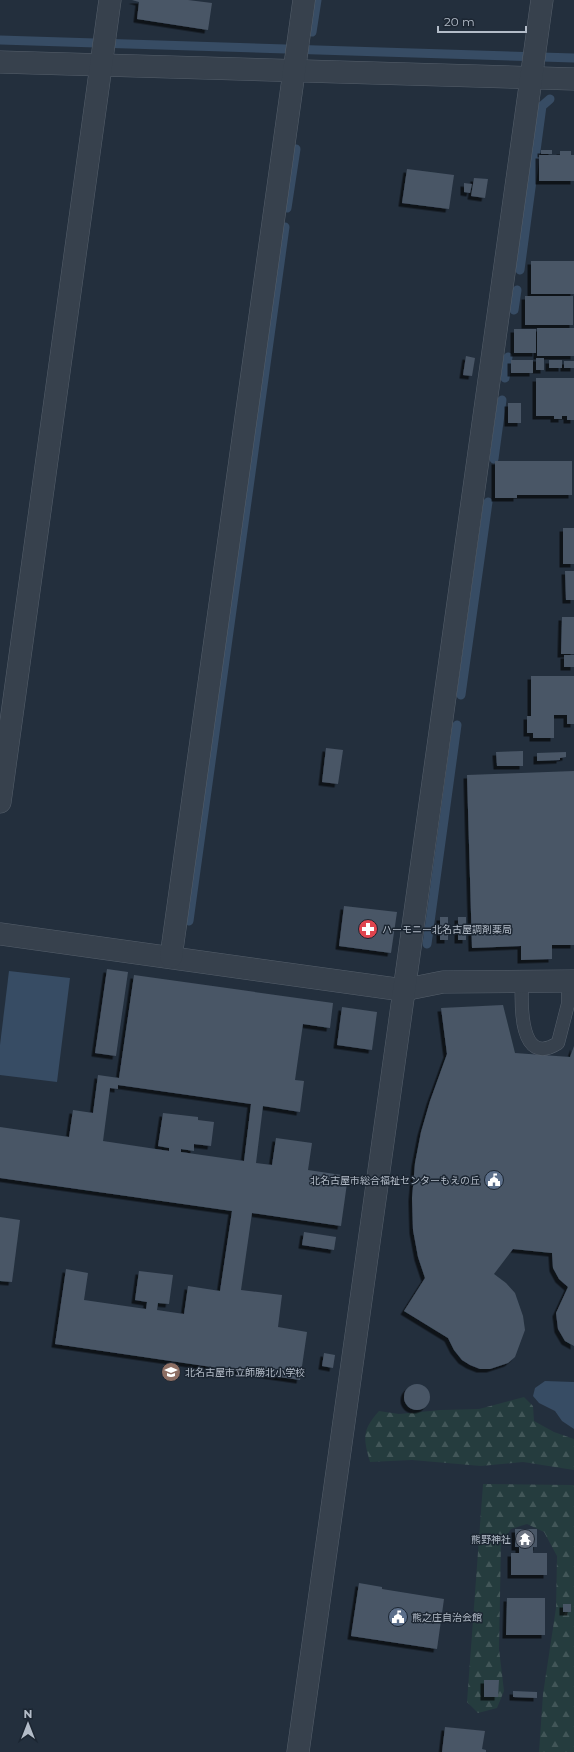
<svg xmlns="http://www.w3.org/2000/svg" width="574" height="1752" font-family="Montserrat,'Noto Sans JP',sans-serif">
<defs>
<pattern id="forest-firs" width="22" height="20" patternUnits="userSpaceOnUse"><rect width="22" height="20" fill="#253c3e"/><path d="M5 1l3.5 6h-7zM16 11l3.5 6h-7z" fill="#425658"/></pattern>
<filter id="shadow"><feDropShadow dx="-3.5" dy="3.5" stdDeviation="0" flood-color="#0009"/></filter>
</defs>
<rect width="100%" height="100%" fill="#232f3d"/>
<g fill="url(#forest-firs)">
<path d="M524 1397 533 1406 534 1421 554 1432 574 1439V1470L523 1462 481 1466 412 1460 370 1462C363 1438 362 1430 379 1411L399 1414 440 1410 479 1409Z"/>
<path d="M483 1484 574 1485V1752H539L543 1694 556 1608 557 1556 544 1532 527 1524 511 1529 501 1544 499 1649 504 1691 497 1708 478 1713 467 1702Z"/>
</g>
<g fill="#374c64">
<path d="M9 971 70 978 57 1082 0 1075V1045Z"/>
<path d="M545 1381 574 1382V1429L562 1421 555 1411 539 1403 533 1396 535 1388Z"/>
</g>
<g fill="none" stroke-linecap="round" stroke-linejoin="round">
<g stroke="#374c64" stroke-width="9">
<path d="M312 32 317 0"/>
<path d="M0 40 574 58"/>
<path d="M287 208 296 149"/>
<path d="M520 270 542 106 550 99"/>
<path d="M514 310 517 290"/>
<path d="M505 378 508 357"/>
<path d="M494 459 502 400"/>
<path d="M461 695 488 502"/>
<path d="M189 921 285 227"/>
<path d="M427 944 457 725"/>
</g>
</g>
<g fill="#495666" fill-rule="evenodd" filter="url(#shadow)">
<path d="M132 0H188L212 3 208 30 137 19 139 2Z"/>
<rect x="541" y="150" width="11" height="4"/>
<path d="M560 151H571V155H574V181H539V155H560Z"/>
<path d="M407 169 454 175 449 209 402 203Z"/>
<path d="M474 178 488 179 485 198 471 196Z"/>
<path d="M464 183 472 184 470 193 464 192Z"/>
<rect x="531" y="261" width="43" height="33"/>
<rect x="525" y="296" width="48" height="29"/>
<rect x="537" y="328" width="37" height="28"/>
<rect x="514" y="329" width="22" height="24"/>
<path d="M466 356 475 358 472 376 463 375Z"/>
<rect x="536" y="358" width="8" height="12"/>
<rect x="511" y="360" width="22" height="13"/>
<rect x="549" y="360" width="13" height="8"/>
<rect x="564" y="361" width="10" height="7"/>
<path d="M536 378H574V420H567V416H562V419H554V416H536Z"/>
<rect x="508" y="403" width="13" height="20"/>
<path d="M495 461H572V495H517V498H495Z"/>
<rect x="563" y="528" width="11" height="36"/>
<path d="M565 571H574V600H566Z"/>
<path d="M562 617H574V654H561Z"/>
<rect x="564" y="655" width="10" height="12"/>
<path d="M531 676H574V724H567V715H554V738H533V733H527V716H531Z"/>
<path d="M326 748 343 750 338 784 322 782Z"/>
<path d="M523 751V766H497L496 752Z"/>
<path d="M566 752V757L560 758V760L537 761V753Z"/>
<path d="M574 771V945H552V959L521 960V946L472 948 467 775Z"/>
<path d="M344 906 397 912 391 953 339 946Z"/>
<rect x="440" y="917" width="8" height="23"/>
<rect x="458" y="917" width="8" height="23"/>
<path d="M107 969 128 972 116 1056 95 1053Z"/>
<path d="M134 975 333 1003 330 1028 303 1024 295 1080 304 1081 300 1112 263 1106 256 1163 272 1165 276 1138 312 1143 308 1170 348 1176 341 1226 252 1213 241 1290 282 1295 278 1327 307 1332 300 1380 55 1344 66 1269 88 1273 84 1300 146 1309 147 1302 135 1300 139 1271 173 1275 169 1304 158 1303 157 1310 184 1314 188 1286 220 1291 232 1211 0 1178V1127L69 1137 73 1110 93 1113 98 1075 119 1078ZM118 1085 251 1104 244 1161 181 1152V1149L194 1151V1144L211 1146 214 1122 198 1120V1117L163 1113 158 1146 169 1148V1151L103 1141 110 1088 118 1089Z"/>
<path d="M503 1005 515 1053 570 1057 574 1046V1346L565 1341 558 1329 556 1313 568 1287 559 1279 553 1268 552 1253 513 1249 494 1274 506 1283 515 1293 523 1316 525 1330 515 1357 508 1363 490 1369H480L470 1365 462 1360 454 1350 448 1338 404 1311 425 1278 418 1257 413 1230 412 1198 415 1163 421 1132 430 1101 447 1054 441 1008Z"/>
<path d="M342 1007 377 1012 372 1050 337 1045Z"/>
<path d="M0 1217 20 1220 12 1282 0 1281Z"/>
<path d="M304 1232 336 1237 334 1250 302 1245Z"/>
<path d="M324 1353 335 1355 333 1368 322 1366Z"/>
<circle cx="417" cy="1397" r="13"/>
<path d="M515 1529H537V1547H533V1553H547V1575H511V1553H519V1547H515Z"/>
<path d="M359 1583 382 1587V1589L444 1599 437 1649 351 1636Z"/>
<path d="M507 1598H545V1635H506Z"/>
<rect x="563" y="1604" width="8" height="8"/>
<path d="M484 1680H499L498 1697H484Z"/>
<path d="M513 1691 537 1692V1698L513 1697Z"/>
<path d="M445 1727 485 1731 482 1749 486 1750V1752H442Z"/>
</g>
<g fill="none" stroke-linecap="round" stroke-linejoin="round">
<defs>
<path id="lane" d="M522 981C521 1004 519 1068 558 1043L568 1004V981"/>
<g id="street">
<path d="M0 62 574 79"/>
<path d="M0 802 110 0"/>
<path d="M0 934 403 990 443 982 574 981"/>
<path d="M171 957 304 0"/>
<path d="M298 1752 542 0"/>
</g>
</defs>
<use href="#lane" stroke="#555f6b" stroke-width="14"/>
<use href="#street" stroke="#555f6b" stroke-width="23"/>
<use href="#lane" stroke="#37414d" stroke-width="13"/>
<use href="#street" stroke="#37414d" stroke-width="22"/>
</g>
<defs>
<symbol id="pharmacy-disc" viewBox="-11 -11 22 22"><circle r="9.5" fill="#e0444e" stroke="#1c2632"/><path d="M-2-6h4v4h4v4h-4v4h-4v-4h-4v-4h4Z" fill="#fff"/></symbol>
<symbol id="civic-disc" viewBox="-11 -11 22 22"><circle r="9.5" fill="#5c6f8a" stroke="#1c2632"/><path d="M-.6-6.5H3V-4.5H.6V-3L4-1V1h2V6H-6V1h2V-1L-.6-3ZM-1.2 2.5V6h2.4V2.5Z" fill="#fff"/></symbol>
<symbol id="school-disc" viewBox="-11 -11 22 22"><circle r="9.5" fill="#8d6e63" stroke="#1c2632"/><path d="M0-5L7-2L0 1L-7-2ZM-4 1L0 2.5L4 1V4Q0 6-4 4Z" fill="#fff"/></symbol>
<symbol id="temple-disc" viewBox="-11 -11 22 22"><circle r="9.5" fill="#6b7280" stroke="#1c2632"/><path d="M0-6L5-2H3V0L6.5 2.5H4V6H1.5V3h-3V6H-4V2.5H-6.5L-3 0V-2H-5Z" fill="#fff"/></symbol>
</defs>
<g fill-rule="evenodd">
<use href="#pharmacy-disc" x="357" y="918" width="22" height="22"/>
<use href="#civic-disc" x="483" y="1169" width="22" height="22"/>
<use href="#school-disc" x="160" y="1361" width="22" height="22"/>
<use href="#temple-disc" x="514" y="1528" width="22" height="22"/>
<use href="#civic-disc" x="387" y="1606" width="22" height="22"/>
</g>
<g text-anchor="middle" stroke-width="3" stroke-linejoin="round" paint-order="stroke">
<g font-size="10" fill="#b3bcc8" stroke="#1c2632" text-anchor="start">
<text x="382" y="933">ハーモニー北名古屋調剤薬局</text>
<text x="480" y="1184" text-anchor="end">北名古屋市総合福祉センターもえの丘</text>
<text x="185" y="1376">北名古屋市立師勝北小学校</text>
<text x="511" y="1543" text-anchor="end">熊野神社</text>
<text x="412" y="1621">熊之庄自治会館</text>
</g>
</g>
<g transform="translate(28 1724)" stroke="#1c2632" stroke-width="3" paint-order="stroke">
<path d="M0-3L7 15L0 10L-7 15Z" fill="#b3bcc8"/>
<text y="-6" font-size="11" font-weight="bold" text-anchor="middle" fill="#b3bcc8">N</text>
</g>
<path d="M438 26v6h88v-6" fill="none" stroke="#b3bcc8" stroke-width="2"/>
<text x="444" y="26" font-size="12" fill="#b3bcc8" stroke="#1c2632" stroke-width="3" paint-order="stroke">20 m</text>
</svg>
